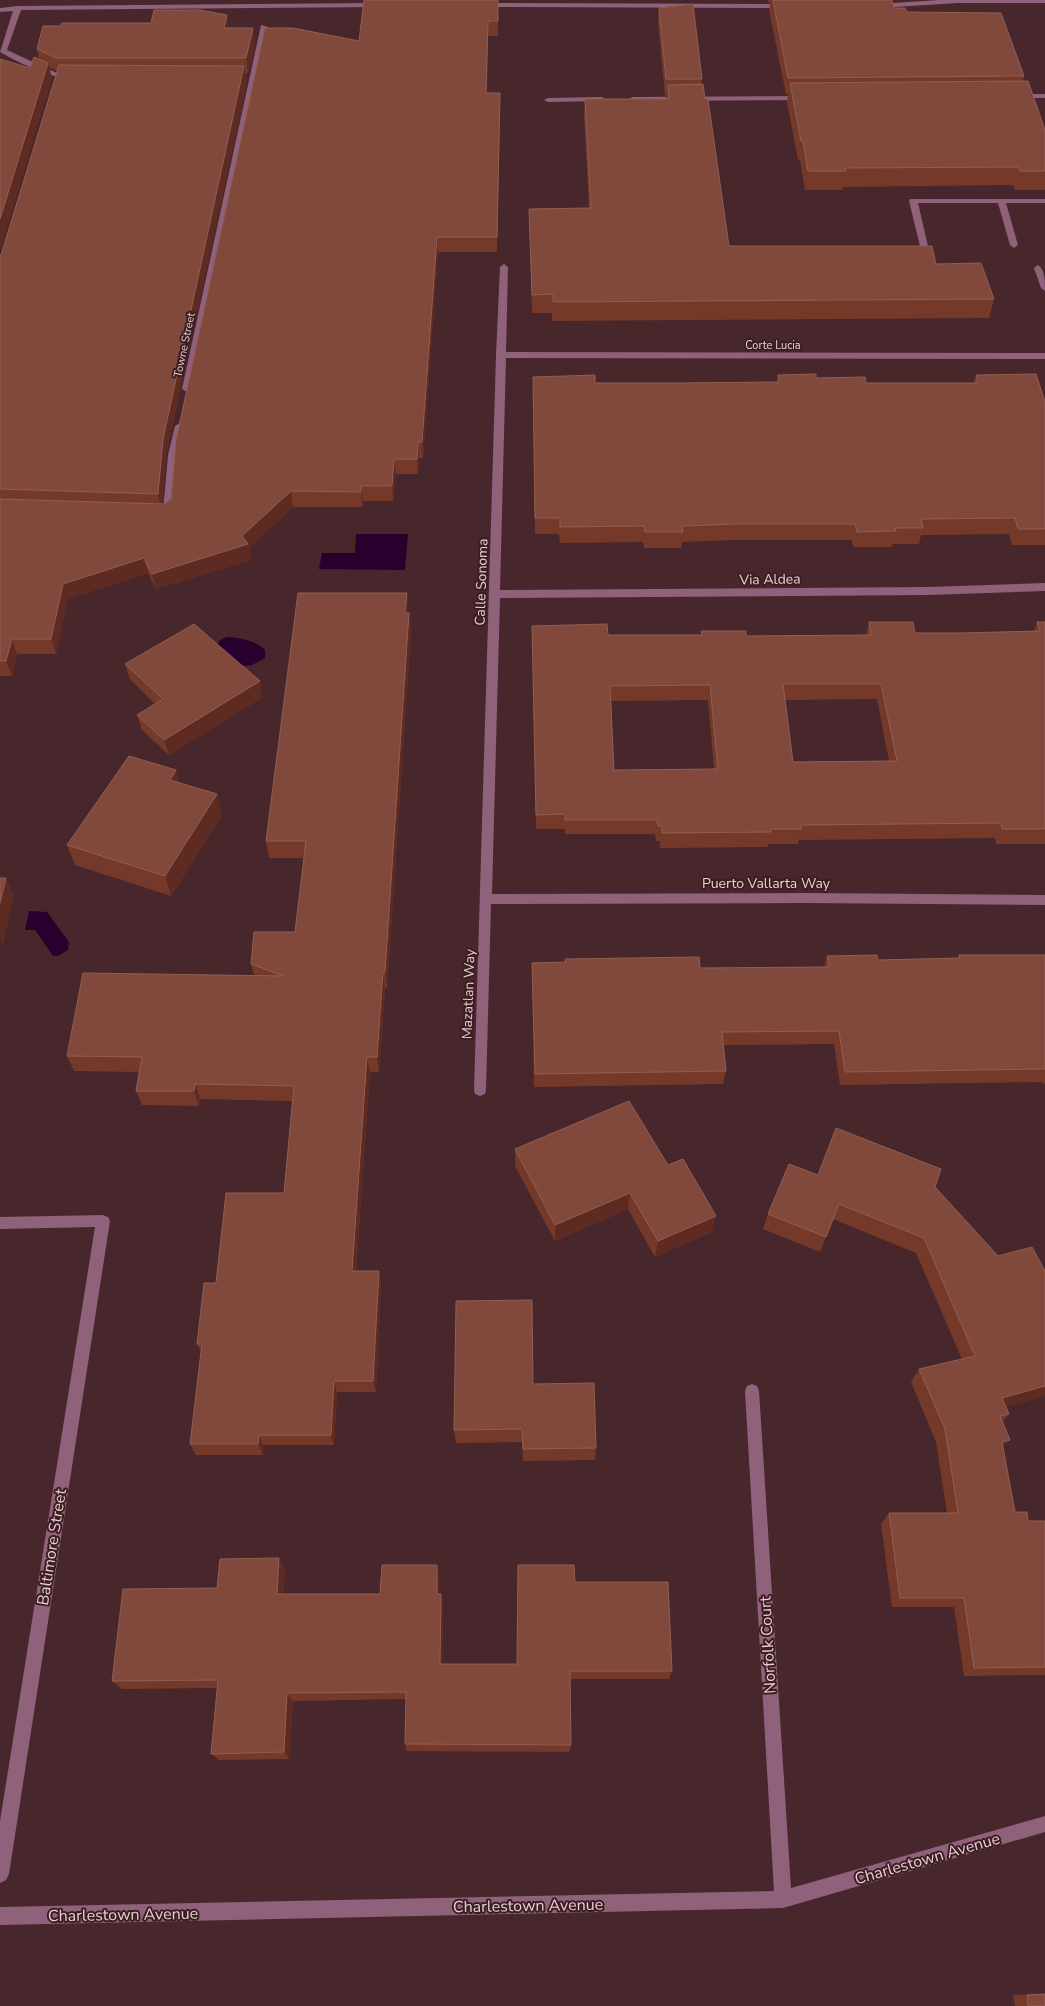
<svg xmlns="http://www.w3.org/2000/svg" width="1045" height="2006" font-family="'Nunito Sans',sans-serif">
<rect width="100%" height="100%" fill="#47272b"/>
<g fill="#27002d">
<path d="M356 534H408L405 570 319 569 322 553H355Z"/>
<path d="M227 637C241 638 255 640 265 650V658L252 665 242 666 217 646 220 640Z"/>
<path d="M29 911 47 912 69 942 68 950 58 956H53L35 930H25Z"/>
</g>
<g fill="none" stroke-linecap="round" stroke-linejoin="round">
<g fill="#90617a" fill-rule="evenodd">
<path d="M939 0H1045V3H958L878 8 874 6 878 4Z"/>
<path d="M380 3H383V7L21 10 7 50 59 74H71L75 76C61 85 14 60 0 52L13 11 0 12V8L18 6Z"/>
<path d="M480 3 785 4 789 6 785 8 483 7H480Z"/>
<path d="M261 25 268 27 192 389 187 392 182 389Z"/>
<rect x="1015" y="94" width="30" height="4"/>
<path d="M805 96 809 98 808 100 633 101 629 99 633 97Z"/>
<path d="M600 97H603V101L548 102 544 100 548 98Z"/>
<path d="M910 199H1045V203H1006L1018 245 1014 248 1010 245 998 203H918L928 246 924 249 920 246 909 201Z"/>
<path d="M504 264 508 267 506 352 1045 353V359L506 358 500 590 927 587 1045 583V591L927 595 500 598 492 894 804 893 1045 895V905L804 903 491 904 486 1090 485 1094 480 1096 475 1094 474 1090 496 355 500 267Z"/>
<path d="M1038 265C1045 269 1045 282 1045 291L1041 288 1034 268Z"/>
<path d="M180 423 185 426 178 455 173 514 172 516 165 517 160 514 163 511 168 455 175 426Z"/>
<path d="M103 1215 108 1217 110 1221 9 1874 6 1880 0 1883V1821L95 1227 0 1229V1217Z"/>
<path d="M752 1384 757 1386 759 1391 791 1888 1045 1816V1832L783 1908 0 1925V1907L774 1891 745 1391 747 1386Z"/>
</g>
</g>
<g fill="#75392a" fill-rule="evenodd">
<path d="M364 0H498V36H488L487 93 500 109 497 252H438L423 458H419L418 474H396L393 501H363L362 507H293L249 548 251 560 156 589 148 573 68 599 56 654H17L12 676H0V256L1 255 57 71 49 67 52 78 0 250V59L30 68 39 59 37 49 151 23 227 15 228 28 255 43 248 73H246L247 81 166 455 162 503 164 504 171 499 359 41Z"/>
<path d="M768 0H892L894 8 907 12 1024 76 1023 81 1045 130V190H1015L1013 185 843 187 842 190H805L800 160H798L787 102 788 94H786L769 10 770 2H768Z"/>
<path d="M659 8 702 79 701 84 705 99 729 246 936 264 994 299 989 318 552 321V313H532L529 209 589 208 584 117 585 99H666L667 95H665L658 23Z"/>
<path d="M778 375 866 383H973L976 375 1045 402V545H1012L1009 534 921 535 919 544H893L892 547H853L852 540H733L682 542 681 548H644L643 542 560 543 559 534H535L533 393 677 383 777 382Z"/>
<path d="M408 613H409L411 631 387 988H385L379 1072H370L356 1271H379L381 1284 376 1392H337L334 1445H263V1455H196L190 1444 201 1352 197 1344 216 1283 284 1193 292 1101 200 1099 199 1106 142 1105 136 1091 139 1072 74 1071 67 1056 254 975 251 964 295 932 304 858H269L266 841Z"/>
<path d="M869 622 915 633H960L1034 631 1037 622H1045V844H996L995 838 799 840 798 844H769L768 847 660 848V841H656L655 834H565V829H536L532 626 608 635H701V631L746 636 866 635ZM877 699 889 761 793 762 785 700ZM708 700 714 769 614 770 611 701Z"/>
<path d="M125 664 263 697 169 755 142 730 137 715 155 704 130 679Z"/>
<path d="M179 783 217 794 222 815 171 896 75 865 67 845Z"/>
<path d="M959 955H1045V1084H1043L1042 1082 840 1085 834 1044 723 1045 726 1071 723 1084 534 1087 532 963 565 962V959L700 968 824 967 827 956 878 960 958 958Z"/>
<path d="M515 1149 668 1165 712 1232 655 1257 628 1209 555 1241 515 1166Z"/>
<path d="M818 1175 935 1187 998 1256 1045 1271V1396L1006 1407 1009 1414 1002 1422 1010 1440 1003 1447 1015 1512 1028 1521H1045V1675L964 1676 954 1607H892L881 1524 889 1513H947L936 1442 911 1382 919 1369 962 1359 916 1253 833 1219 820 1252 763 1229 768 1214Z"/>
<path d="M533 1384 596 1448 595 1460 523 1461 522 1442 456 1443 454 1430Z"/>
<path d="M285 1568 283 1594H380L439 1575V1594L443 1604 442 1664H517L575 1582 672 1671 669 1679H570L571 1745 569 1752 407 1751 405 1744 406 1699 293 1701 289 1759 219 1760 211 1754 217 1688 122 1689 112 1681 217 1588Z"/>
<path d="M1045 1994V2006H1015L1013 1995Z"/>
</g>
<g fill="#5e2b23">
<path d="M227 15 229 30 224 28Z"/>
<path d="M488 21V36L486 109V93Z"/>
<path d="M253 28 255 43 248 73 246 58Z"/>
<path d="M48 63 52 78 0 250V219Z"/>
<path d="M244 66 247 81 166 455 161 509 158 494 163 439Z"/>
<path d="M500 93V109L497 252V237Z"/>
<path d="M437 237 438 252 423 458 422 442Z"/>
<path d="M418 442 419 458 418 474 417 459Z"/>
<path d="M394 459 396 474 393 501 392 486Z"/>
<path d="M361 486 363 501 362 507 361 492Z"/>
<path d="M291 491 293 507 249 548 251 560 156 589 152 574 242 536Z"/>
<path d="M144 558 148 573 68 599 56 654 51 639 63 584Z"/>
<path d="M407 593 408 611 407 631 405 613Z"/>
<path d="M409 613 411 631 387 988 385 972Z"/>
<path d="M12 639 17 654 12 676 6 661Z"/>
<path d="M260 681 263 697 169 755 164 740Z"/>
<path d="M176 770 182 791 170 780Z"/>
<path d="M217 794 222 815 171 896 165 876Z"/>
<path d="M6 878 14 895 3 946 0 940V903Z"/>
<path d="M383 972 385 988 379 1072 377 1057Z"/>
<path d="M367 1057 370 1072 355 1284 352 1271Z"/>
<path d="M195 1084 200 1099 199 1106 194 1091Z"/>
<path d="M630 1193 628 1209 555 1241V1225Z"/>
<path d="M716 1216 712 1232 655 1257 658 1241Z"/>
<path d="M379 1271 381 1284 376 1392 373 1381Z"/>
<path d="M334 1381 337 1392 334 1445 331 1435Z"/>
<path d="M1045 1386V1396L992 1411 1002 1398Z"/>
<path d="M259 1435 263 1445V1455L258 1444Z"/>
<path d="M1010 1440 1000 1452 1002 1442Z"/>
<path d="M279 1558 285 1568 283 1604 277 1594Z"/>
<path d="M437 1565 439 1575V1604L437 1594Z"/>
<path d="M441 1594 443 1604 442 1672 440 1664Z"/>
<path d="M287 1693 293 1701 289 1759 284 1752Z"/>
</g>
<g fill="#81493c" stroke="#915e53" fill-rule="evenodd">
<path d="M364 0H498V21H488L486 93H500L497 237H437L422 442H418L417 459H394L392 486H361V492L291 491 242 536 248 544 152 574 144 558 63 584 51 639H12L6 661H0V499L164 504 171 499 176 440 265 28H293L359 41Z"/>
<path d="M773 0H892L894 8H905L907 12 1001 13 1024 76 788 78Z"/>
<path d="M693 4 702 79H666L659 8Z"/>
<path d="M154 10H200L227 15 224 28H253L246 58H56L37 49 43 26H61L62 23H151Z"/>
<path d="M34 57 48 63 0 219V59L30 68Z"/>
<path d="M59 65 244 66 163 439 158 494 0 489V256L1 255Z"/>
<path d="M1028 81 1045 130V171H1020L1018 167 845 168 846 171H808L803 141H801L790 83Z"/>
<path d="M703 84 705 99H708L729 246H932L936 264 981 263 994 299 553 302V294L532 295 529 209 591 208 585 99H669L668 85Z"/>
<path d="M816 374V378L865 377 866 383H978L976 375 1036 374 1045 402V529H1018L1015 518 921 519 923 528H895L896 531 857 532 855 524H736L682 526 683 532H645L644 526 560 527V518H535L533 377 595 375V383H677L779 382 778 375Z"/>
<path d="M298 593H407L405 613H409L385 972H383L377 1057H367L352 1271H379L373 1381H334L331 1435H259L258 1444H190L202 1344H197L204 1283H216L226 1193H284L294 1086 195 1084 194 1091H136L142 1057 67 1056 83 973 283 976 251 964 254 932H295L306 841H266Z"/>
<path d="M869 622H913L915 633H960L1040 631 1037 622H1045V829H1002L1001 823 801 825V829H771V832L662 833V826H658L657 820H565V814L536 815 532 626 607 624 608 635H702L701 631H746V636L871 635ZM783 684H881L897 761 793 762ZM710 685 718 769 614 770 610 686Z"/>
<path d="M194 624 260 681 164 740 137 715 163 699 125 664Z"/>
<path d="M129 756 176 770 170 780 217 794 165 876 67 845Z"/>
<path d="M0 878H6L0 903Z"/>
<path d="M877 955 878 960 960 958 959 955H1045V1069L845 1072 839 1031 722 1032 726 1071 535 1074 532 963 566 962 565 959 699 957 700 968 829 967 827 956Z"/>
<path d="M629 1101 668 1165 683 1159 716 1216 658 1241 630 1193 555 1225 515 1149Z"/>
<path d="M836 1128 941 1169 935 1187 998 1256 1032 1247 1045 1271V1386L1002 1398 1009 1414 1000 1416 1010 1440 1002 1442 1015 1512H1027L1028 1521H1045V1667L974 1668 964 1598H900L889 1513H958L945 1429 919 1369 975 1356 924 1238 839 1204 826 1237 768 1214 789 1164 818 1175Z"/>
<path d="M532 1300 533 1384 594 1383 596 1448 523 1449 522 1429 454 1430 456 1301Z"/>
<path d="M279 1558 277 1594H380L382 1565H437V1594H441L440 1664H517L518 1565H574L575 1582H668L672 1671H570L571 1745 405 1744 406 1692 287 1693 284 1752 211 1754 218 1680 112 1681 123 1589 217 1588 220 1559Z"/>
<path d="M1045 1994V2006H1028L1027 1995Z"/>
</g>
<g text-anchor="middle" stroke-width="4" stroke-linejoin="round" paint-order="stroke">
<g font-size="11" fill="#e5cfd1" stroke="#3c1d22">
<text transform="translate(184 345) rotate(-78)" y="4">Towne Street</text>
<text x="773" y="349">Corte Lucia</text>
</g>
<g font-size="14" fill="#e5cfd1" stroke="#3c1d22">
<text transform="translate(770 579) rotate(-1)" y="5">Via Aldea</text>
<text transform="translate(481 582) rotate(-88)" y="5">Calle Sonoma</text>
<text x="766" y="888">Puerto Vallarta Way</text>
<text transform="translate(468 994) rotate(-88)" y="5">Mazatlan Way</text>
</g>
<g font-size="16" fill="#e5cfd1" stroke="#3c1d22">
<text transform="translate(51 1547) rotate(-81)" y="6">Baltimore Street</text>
<text transform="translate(767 1645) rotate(-93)" y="6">Norfolk Court</text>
<text transform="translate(927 1858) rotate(-16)" y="6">Charlestown Avenue</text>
<text transform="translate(528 1905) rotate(-1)" y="6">Charlestown Avenue</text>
<text transform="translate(123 1914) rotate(-1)" y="6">Charlestown Avenue</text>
</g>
</g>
</svg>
